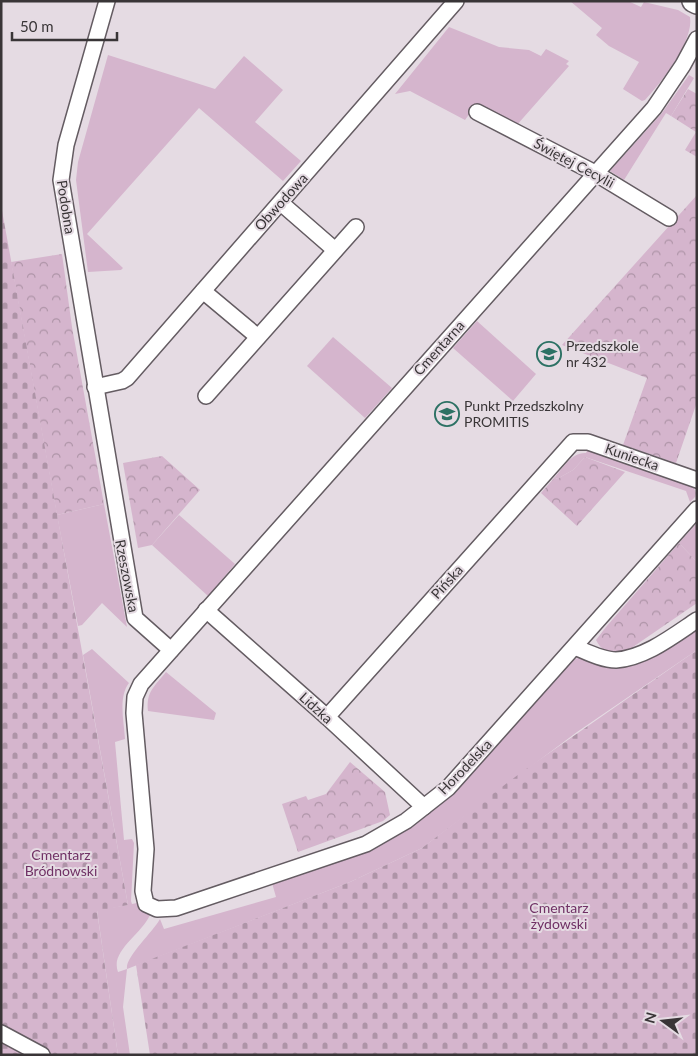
<svg xmlns="http://www.w3.org/2000/svg" width="698" height="1056" font-family="Lato,sans-serif">
<defs>
<pattern id="forest-crowns" width="20" height="18" patternUnits="userSpaceOnUse" patternTransform="scale(1.25)"><rect width="20" height="18" fill="#d5b5cd"/><path d="M2 6a3 3 0 1 1 6 0M12 15a3 3 0 1 1 6 0" fill="none" stroke="#ae94a7"/></pattern>
<pattern id="cemetery-stones" width="16" height="16" patternUnits="userSpaceOnUse" patternTransform="scale(1.25)"><rect width="16" height="16" fill="#d5b5cd"/><path d="M2 7V4a2 2 0 0 1 4 0v3zM10 15v-3a2 2 0 0 1 4 0v3z" fill="#ae94a7"/></pattern>
</defs>
<rect width="100%" height="100%" fill="#e5dbe3"/>
<g fill="#d5b5cd">
<path d="M570 1H628L641 7 644 2 678 10 690 17C694 41 661 83 645 100L642 101 623 89 639 62 609 46 596 35 602 28Z"/>
<path d="M449 27 499 47 529 50 541 56 546 49 569 61 566 64 569 66 516 126 476 105 465 120 410 91 395 94Z"/>
<path d="M108 55 215 89 244 56 283 90 255 122 301 161 283 181 199 108 87 234 123 268 121 270 88 272 76 180 78 162Z"/>
<path d="M689 75 694 78 671 116 666 113 624 180 610 171 662 113Z"/>
<path d="M477 321 536 374 513 401 453 348Z"/>
<path d="M333 337 392 388 365 418 307 366Z"/>
<path d="M588 449 693 486 696 493 695 497 690 502 686 491 585 457 573 470 557 479 555 477C563 468 572 452 586 453Z"/>
<path d="M104 504 127 627 102 603 82 625 78 626 57 515Z"/>
<path d="M179 515 235 564 208 596 152 545Z"/>
<path d="M697 523V562L679 543Z"/>
<path d="M697 627V650L577 732 422 848 350 882 127 969 123 1007 130 1055H118L97 910 128 905 83 655 92 649 129 683C118 697 124 722 125 739L115 742 124 840 132 839 134 843 131 901 132 904 137 903 150 915C141 935 110 951 118 972L127 969C125 957 153 932 160 919L164 929 276 897 272 883 400 833 424 817 455 790 572 660 581 657 605 664Z"/>
<path d="M166 672 216 713 214 720 148 711C146 692 154 687 166 672Z"/>
</g>
<g fill="url(#forest-crowns)">
<path d="M688 89 697 94V157L685 150 696 132 671 116Z"/>
<path d="M697 195V402L676 463 623 445 647 378 562 345Z"/>
<path d="M62 254 72 327 104 504 57 515 11 262Z"/>
<path d="M162 456 200 490 152 545 138 548 123 463Z"/>
<path d="M585 457 625 472 577 526 541 493 555 477 557 479 573 470Z"/>
<path d="M679 543 697 562V603L630 649C615 655 604 656 596 640L606 627Z"/>
<path d="M350 762 385 792 390 815 383 821 298 852 282 804 306 796 308 800 326 794Z"/>
</g>
<g fill="url(#cemetery-stones)">
<path d="M1 205 128 905 97 911 118 1055H1Z"/>
<path d="M697 650V1055H150L136 965 350 882 422 848 519 774Z"/>
</g>
<g fill="none" stroke-linecap="round" stroke-linejoin="round">
<defs>
<g id="street">
<path d="M107 1 66 145 61 180 135 618 171 650"/>
<path d="M697 39 683 65 654 108 141 684 135 697 134 713 146 849 143 891 146 904 157 909 176 908 366 844 406 821 448 788 697 509"/>
<path d="M477 112 595 173 669 218"/>
<path d="M281 203 335 250"/>
<path d="M203 291 258 337"/>
<path d="M95 387 122 381 127 378 456 1"/>
<path d="M206 396 356 227"/>
<path d="M206 610 327 717 424 807"/>
<path d="M575 647C587 652 602 660 616 660 645 658 673 636 697 620"/>
<path d="M327 717 573 442H588L697 480"/>
<path d="M1 1033 42 1055"/>
</g>
<path id="secondary" d="M693 1 697 3"/>
</defs>
<use href="#street" stroke="#645c62" stroke-width="18"/>
<use href="#secondary" stroke="#645c62" stroke-width="24"/>
<use href="#street" stroke="#fff" stroke-width="15"/>
<use href="#secondary" stroke="#fff" stroke-width="21"/>
</g>
<defs>
<symbol id="school-ring" viewBox="-11 -11 22 22"><circle r="9.5" fill="#e5dbe3" stroke="#2c7164" stroke-width="1.5"/><path d="M0-5L7-2L0 1L-7-2ZM-4 1L0 2.5L4 1V4Q0 6-4 4Z" fill="#2c7164"/></symbol>
</defs>
<g fill-rule="evenodd">
<use href="#school-ring" x="535" y="340" width="28" height="28"/>
<use href="#school-ring" x="433" y="400" width="28" height="28"/>
</g>
<g text-anchor="middle" stroke-width="4" stroke-linejoin="round" paint-order="stroke">
<g font-size="14" fill="#393537" stroke="#e5dbe3">
<text transform="translate(574 163) rotate(28)" y="5">Świętej Cecylii</text>
<text transform="translate(281 202) rotate(-48)" y="5">Obwodowa</text>
<text transform="translate(66 207) rotate(81)" y="5">Podobna</text>
<text transform="translate(439 348) rotate(-48)" y="5">Cmentarna</text>
<text transform="translate(632 457) rotate(19)" y="5">Kuniecka</text>
<text transform="translate(127 576) rotate(79)" y="5">Rzeszowska</text>
<text transform="translate(447 582) rotate(-48)" y="5">Pińska</text>
<text transform="translate(316 708) rotate(42)" y="5">Lidzka</text>
<text transform="translate(465 767) rotate(-46)" y="5">Horodelska</text>
</g>
<g font-size="14" fill="#393537" stroke="#e5dbe3" text-anchor="start">
<text x="566" y="351">Przedszkole<tspan x="566" dy="16">nr 432</tspan></text>
<text x="464" y="411">Punkt Przedszkolny<tspan x="464" dy="16">PROMITIS</tspan></text>
</g>
<g font-size="14" fill="#703165" stroke="#e5dbe3">
<text x="61" y="860">Cmentarz<tspan x="61" dy="16">Bródnowski</tspan></text>
<text x="559" y="913">Cmentarz<tspan x="559" dy="16">żydowski</tspan></text>
</g>
</g>
<rect width="698" height="1056" fill="none" stroke="#393537" stroke-width="5"/>
<g transform="translate(663 1021) rotate(285)" stroke="#e5dbe3" stroke-width="4" paint-order="stroke">
<path d="M0-4L9 19L0 12L-9 19Z" fill="#393537"/>
<text y="-8" font-size="14" font-weight="bold" text-anchor="middle" fill="#393537">N</text>
</g>
<path d="M12 32v8h105v-8" fill="none" stroke="#393537" stroke-width="2.5"/>
<text x="20" y="32" font-size="15" fill="#393537" stroke="#e5dbe3" stroke-width="4" paint-order="stroke">50 m</text>
</svg>
